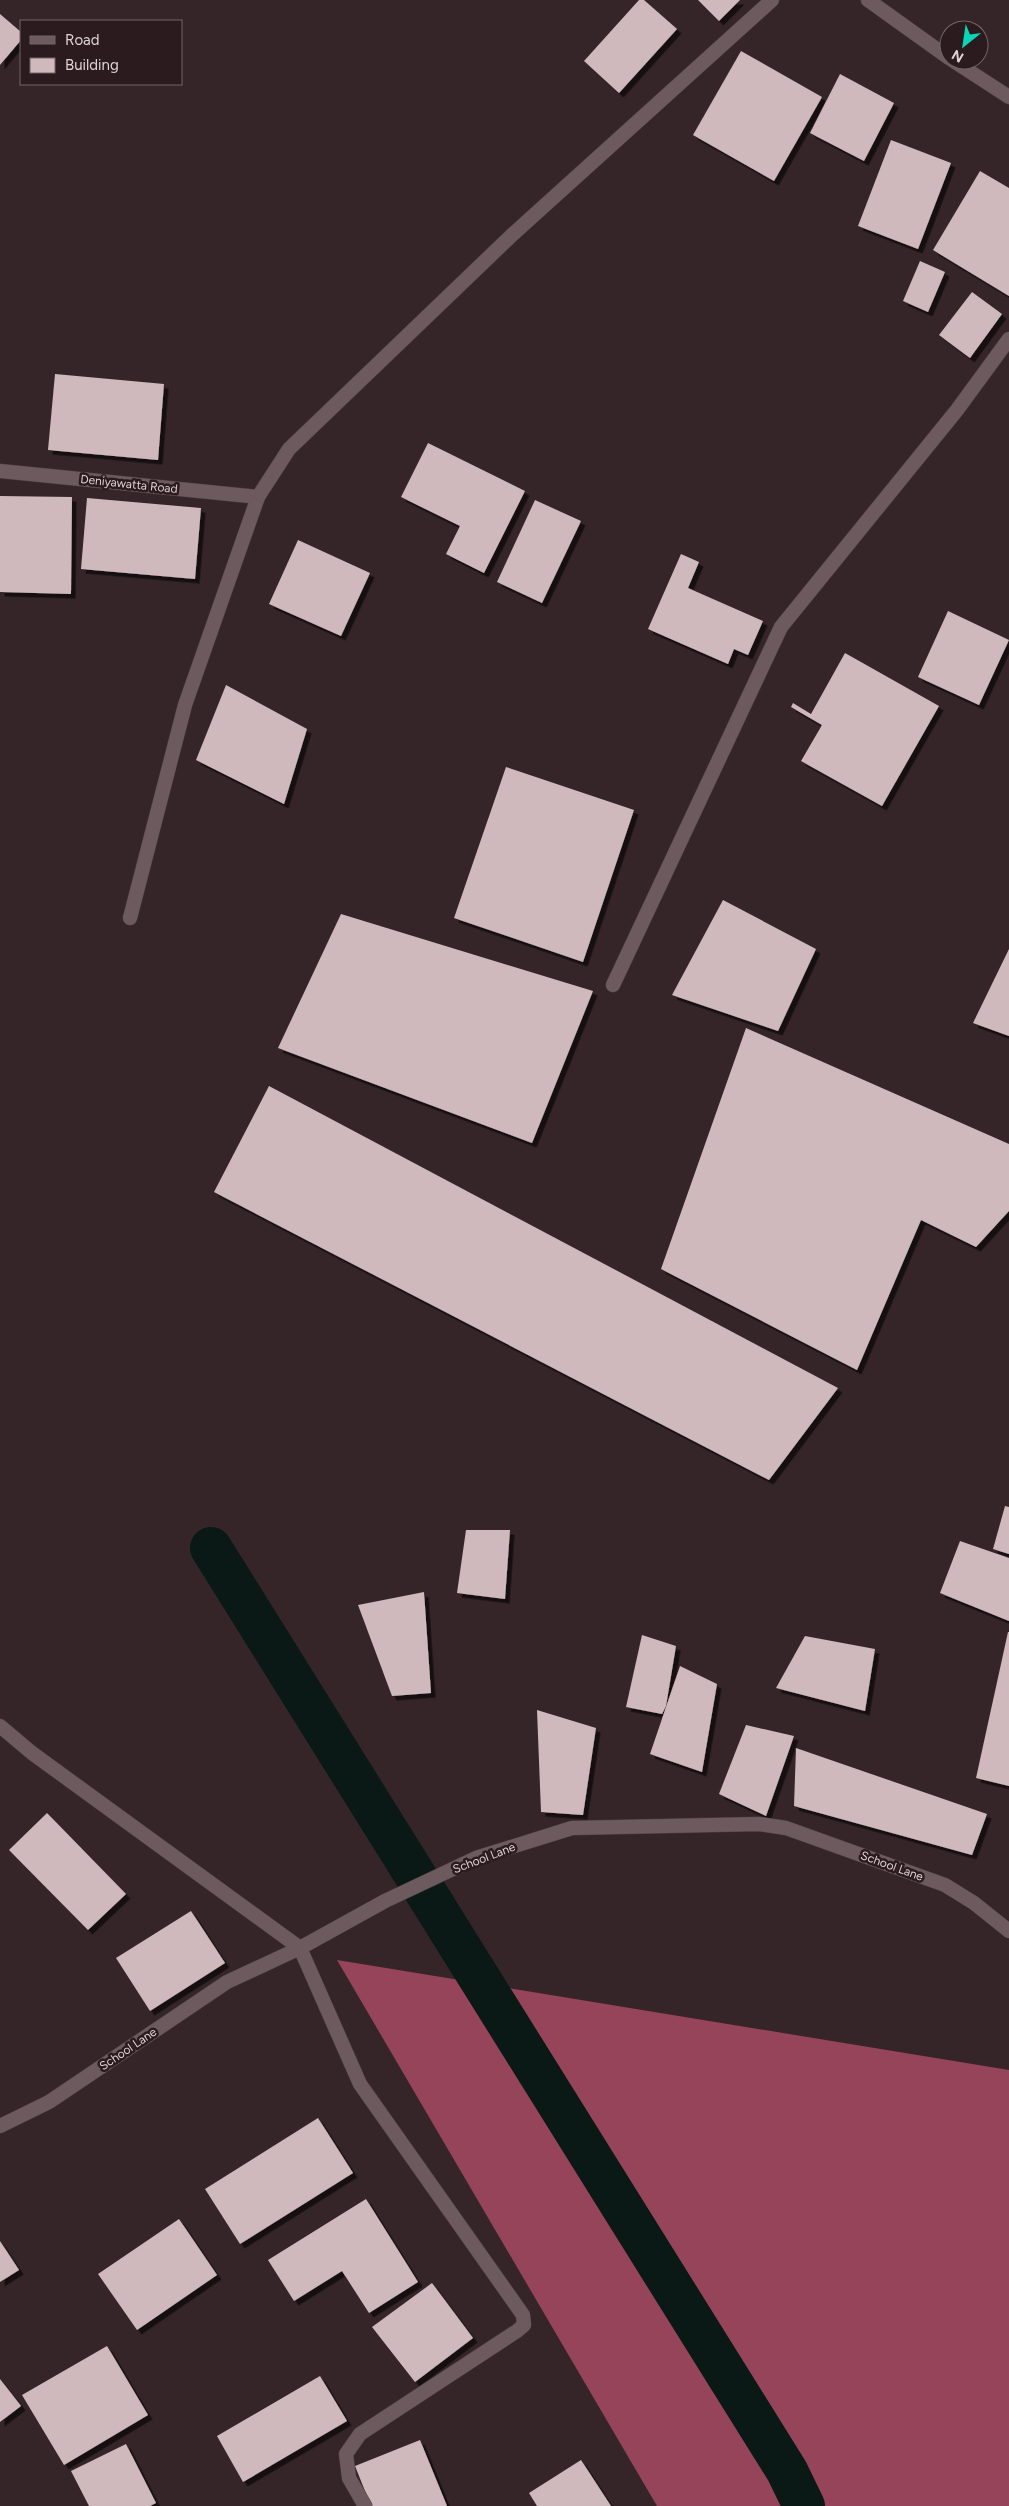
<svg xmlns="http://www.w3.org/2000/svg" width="1009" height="2506" font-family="Figtree,sans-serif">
<defs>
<filter id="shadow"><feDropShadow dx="4.5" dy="4.5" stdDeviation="0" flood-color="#0009"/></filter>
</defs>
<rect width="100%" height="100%" fill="#352528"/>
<path fill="#96445a" d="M337 1960 1009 2070V2506H657Z"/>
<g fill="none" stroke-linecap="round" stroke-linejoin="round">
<path stroke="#0a1916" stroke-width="42" d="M211 1548 787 2471 804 2506"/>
</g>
<g fill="#cfb9bd" filter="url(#shadow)">
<path d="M639 0H644L677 29 619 93 584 61Z"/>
<path d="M698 0H740L719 21Z"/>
<path d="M0 14 21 32V40L0 65Z"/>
<path d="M741 51 822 97 774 181 693 135Z"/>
<path d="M840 74 894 103 864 161 810 133Z"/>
<path d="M891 140 951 163 918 249 858 226Z"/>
<path d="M980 171 1009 188V296L933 250Z"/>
<path d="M920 261 945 272 928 312 903 301Z"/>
<path d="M972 292 1002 314 970 358 939 335Z"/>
<path d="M55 374 164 384 158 460 48 450Z"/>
<path d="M428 443 525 491 484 573 446 554 460 526 401 497Z"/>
<path d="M0 496 72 497 71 594 0 592Z"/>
<path d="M87 498 201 508 195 579 81 569Z"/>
<path d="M535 500 581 521 542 603 497 582Z"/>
<path d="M298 540 370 573 341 636 269 604Z"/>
<path d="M681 554 699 562 688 588 763 621 748 655 734 649 728 664 648 629Z"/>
<path d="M948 611 1009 640 979 705 918 677Z"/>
<path d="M845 653 939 706 882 806 801 761 822 725 791 707 793 703 811 714Z"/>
<path d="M226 685 307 729 284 804 196 760Z"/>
<path d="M506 767 634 810 583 962 454 918Z"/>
<path d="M723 900 816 949 778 1031 672 995Z"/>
<path d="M341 914 593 991 532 1143 278 1048Z"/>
<path d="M1009 949V1036L973 1023Z"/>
<path d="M746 1028 1009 1144V1211L976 1247 921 1220 857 1370 661 1269Z"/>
<path d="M269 1086 838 1388 769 1480 214 1192Z"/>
<path d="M1005 1506 1009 1507V1554L993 1549Z"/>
<path d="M466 1530H510L505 1599 457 1593Z"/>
<path d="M960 1541 1009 1558V1621L940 1593Z"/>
<path d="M424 1592 431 1693 392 1696 358 1605Z"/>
<path d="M1008 1632H1009V1786L976 1778Z"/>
<path d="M642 1635 676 1646 666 1706 662 1714 626 1707Z"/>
<path d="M805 1636 875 1649 865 1711 776 1688Z"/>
<path d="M680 1666 717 1684 702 1772 650 1754Z"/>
<path d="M537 1710 596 1728 583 1815 541 1812Z"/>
<path d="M746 1725 794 1736 766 1816 719 1794Z"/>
<path d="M796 1748 987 1814 972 1855 794 1806Z"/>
<path d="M47 1813 126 1894 88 1930 9 1850Z"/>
<path d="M191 1911 225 1963 150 2011 116 1958Z"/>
<path d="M318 2118 353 2173 240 2244 205 2189Z"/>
<path d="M366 2199 418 2282 369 2313 342 2271 294 2301 268 2260Z"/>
<path d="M179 2219 217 2275 137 2330 98 2274Z"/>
<path d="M0 2241 19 2270 0 2282Z"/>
<path d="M432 2283 473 2338 415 2382 372 2327Z"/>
<path d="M107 2346 148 2415 64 2465 22 2395Z"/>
<path d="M320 2376 347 2421 243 2482 217 2436Z"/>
<path d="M0 2379 21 2406 0 2422Z"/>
<path d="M420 2440 447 2506H371L355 2466Z"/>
<path d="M126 2444 156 2503 150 2506H89L71 2471Z"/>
<path d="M581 2460 611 2506H537L529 2493Z"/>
</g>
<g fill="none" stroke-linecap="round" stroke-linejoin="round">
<defs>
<g id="minor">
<path d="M0 471 258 497"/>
<path d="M130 918 185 705 258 497 289 449 512 235 772 0"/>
<path d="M613 985 781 627 957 410 1009 339"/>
<path d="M0 1726 32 1753 300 1948 360 2084 523 2315 524 2325 517 2331 360 2434 346 2454 349 2478 365 2506"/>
<path d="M0 2126 49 2102 227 1982 300 1948 385 1901 476 1858 572 1828 759 1824 786 1828 945 1885 974 1903 1009 1931"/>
</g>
<g id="tertiary">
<path d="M868 0 949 58"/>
<path d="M952 60 1009 97"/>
</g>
</defs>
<use href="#minor" stroke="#4f4144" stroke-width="15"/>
<use href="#tertiary" stroke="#4f4144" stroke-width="15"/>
<use href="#minor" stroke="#6d5a5e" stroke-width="14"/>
<use href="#tertiary" stroke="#6d5a5e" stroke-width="14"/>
</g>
<g text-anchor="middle" stroke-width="5" stroke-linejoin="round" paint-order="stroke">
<g font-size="12" fill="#dfd4d6" stroke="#2b1b1f">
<text transform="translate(129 484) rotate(6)" y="4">Deniyawatta Road</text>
<text transform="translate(484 1858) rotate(-21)" y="4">School Lane</text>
<text transform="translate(892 1866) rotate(20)" y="4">School Lane</text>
<text transform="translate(128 2049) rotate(-34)" y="4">School Lane</text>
</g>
</g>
<rect x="20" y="20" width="162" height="65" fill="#2b1b1f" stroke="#736568"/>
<rect x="30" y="36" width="25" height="8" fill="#6d5a5e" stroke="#736568"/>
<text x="65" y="45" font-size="15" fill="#dfd4d6">Road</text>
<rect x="30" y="58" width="25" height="15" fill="#cfb9bd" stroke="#736568"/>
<text x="65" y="70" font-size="15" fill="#dfd4d6">Building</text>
<g transform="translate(964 45) rotate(210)"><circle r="24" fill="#2b1b1f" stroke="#736568"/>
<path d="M0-4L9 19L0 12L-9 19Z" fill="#0ad5b5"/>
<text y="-8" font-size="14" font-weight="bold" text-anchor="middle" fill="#dfd4d6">N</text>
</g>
</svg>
